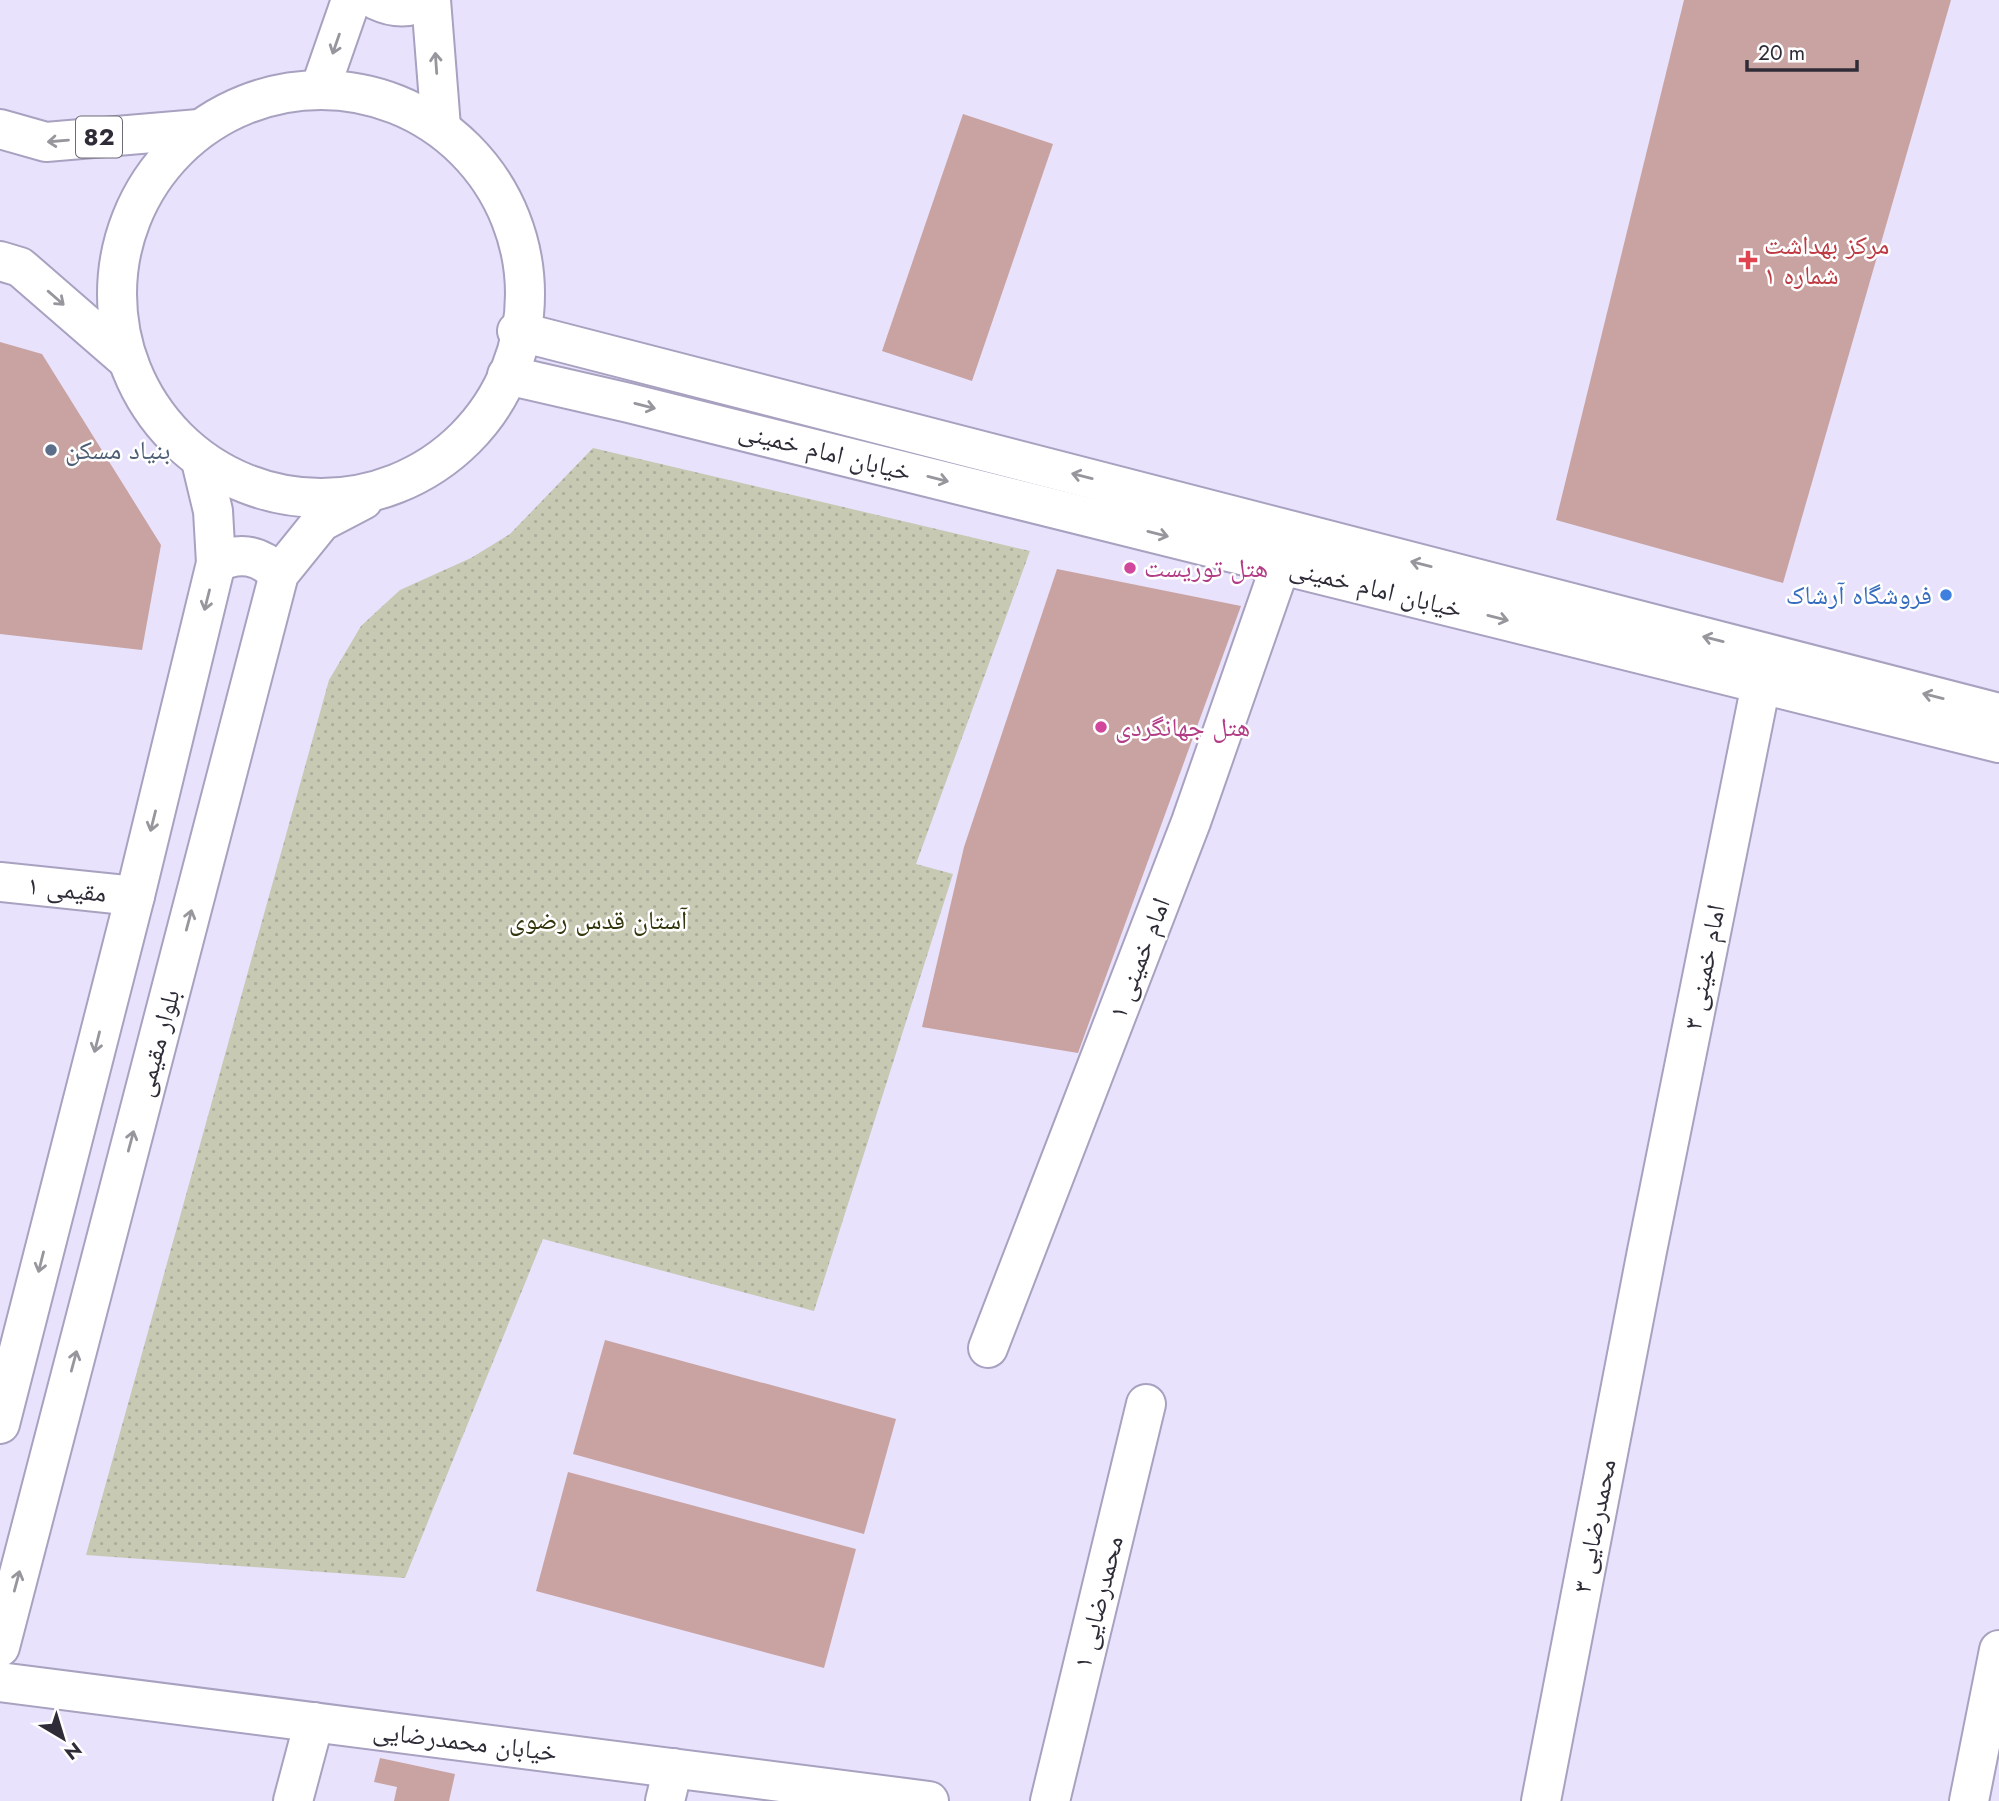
<svg xmlns="http://www.w3.org/2000/svg" width="1999" height="1801" font-family="Jost,'Noto Naskh Arabic',sans-serif">
<defs>
<pattern id="park-dots" width="8" height="8" patternUnits="userSpaceOnUse" patternTransform="scale(1.75)"><rect width="8" height="8" fill="#c7c9b3"/><path d="M2 2h.1M6 6h.1" fill="none" stroke="#abad9b" stroke-width="1.8" stroke-linecap="round"/></pattern>
</defs>
<rect width="100%" height="100%" fill="#e8e2fc"/>
<path fill="url(#park-dots)" d="M593 448 1030 551 916 864 953 874 814 1311 543 1239 405 1578 86 1555 329 680 361 626 400 590 471 558 510 534Z"/>
<g fill="#c8a3a1">
<path d="M1684 0H1951L1783 583 1556 520Z"/>
<path d="M963 114 1053 144 972 381 882 351Z"/>
<path d="M0 342 42 354 161 545 142 650 0 634Z"/>
<path d="M1057 569 1241 606 1078 1053 922 1027 964 847Z"/>
<path d="M605 1340 896 1419 864 1534 573 1454Z"/>
<path d="M568 1472 856 1549 824 1668 536 1591Z"/>
<path d="M380 1758 455 1774 449 1801H394L397 1787 374 1782Z"/>
</g>
<g fill="none" stroke-linecap="round" stroke-linejoin="round">
<defs>
<g id="minor">
<path d="M517 331 1999 713"/>
<path d="M507 375 629 403 1999 743"/>
<path d="M0 882 135 896"/>
<path d="M988 1348 1191 822 1281 564"/>
<path d="M0 1682 929 1801"/>
<path d="M293 1801 314 1722"/>
<path d="M665 1801 673 1768"/>
<path d="M1050 1801 1146 1404"/>
<path d="M1541 1801 1647 1251 1761 684"/>
<path d="M1969 1801 1999 1650"/>
</g>
<g id="major">
<path d="M376 0C393 8 408 10 424 0"/>
<path d="M431 0 441 127"/>
<path d="M320 89 351 0"/>
<circle cx="321" cy="294" r="204"/>
<path d="M0 129 46 142 199 129"/>
<path d="M0 261 20 267 126 359"/>
<path d="M216 563C240 551 260 555 279 574"/>
<path d="M0 1424 135 896 216 563 213 511 201 461"/>
<path d="M0 1647 279 574 321 522 363 500"/>
</g>
</defs>
<use href="#minor" stroke="#a8a1c0" stroke-width="42"/>
<use href="#major" stroke="#a8a1c0" stroke-width="42"/>
<use href="#minor" stroke="#fff" stroke-width="38"/>
<use href="#major" stroke="#fff" stroke-width="38"/>
</g>
<defs><path id="oneway-shaft" d="M-6 0H5M1.5-3L5.5 0L1.5 3" fill="none" stroke-width="1.6" stroke-linecap="round" stroke-linejoin="round" transform="scale(1.75)"/></defs>
<g stroke="#97969c">
<use href="#oneway-shaft" transform="translate(336 44) rotate(109)"/>
<use href="#oneway-shaft" transform="translate(436 63) rotate(-94)"/>
<use href="#oneway-shaft" transform="translate(58 141) rotate(175)"/>
<use href="#oneway-shaft" transform="translate(56 298) rotate(41)"/>
<use href="#oneway-shaft" transform="translate(645 406) rotate(14)"/>
<use href="#oneway-shaft" transform="translate(1082 476) rotate(-166)"/>
<use href="#oneway-shaft" transform="translate(938 479) rotate(14)"/>
<use href="#oneway-shaft" transform="translate(1158 534) rotate(14)"/>
<use href="#oneway-shaft" transform="translate(1421 564) rotate(-166)"/>
<use href="#oneway-shaft" transform="translate(207 600) rotate(104)"/>
<use href="#oneway-shaft" transform="translate(1498 618) rotate(14)"/>
<use href="#oneway-shaft" transform="translate(1713 639) rotate(-166)"/>
<use href="#oneway-shaft" transform="translate(1933 696) rotate(-166)"/>
<use href="#oneway-shaft" transform="translate(153 821) rotate(104)"/>
<use href="#oneway-shaft" transform="translate(189 920) rotate(-75)"/>
<use href="#oneway-shaft" transform="translate(97 1042) rotate(104)"/>
<use href="#oneway-shaft" transform="translate(131 1141) rotate(-75)"/>
<use href="#oneway-shaft" transform="translate(41 1262) rotate(104)"/>
<use href="#oneway-shaft" transform="translate(74 1361) rotate(-75)"/>
<use href="#oneway-shaft" transform="translate(17 1581) rotate(-75)"/>
</g>
<path fill="#e0444e" stroke="#fff" stroke-width="2.5" d="M1744.5 249.5h7v7h7v7h-7v7h-7v-7h-7v-7h7z"/>
<circle fill="#5c6f8a" stroke="#fff" stroke-width="2.5" cx="51" cy="450" r="7"/>
<g fill="#d1479c" stroke="#fff" stroke-width="2.5">
<circle cx="1130" cy="568" r="7"/>
<circle cx="1101" cy="727" r="7"/>
</g>
<circle fill="#3f7fe0" stroke="#fff" stroke-width="2.5" cx="1946" cy="595" r="7"/>
<g text-anchor="middle" stroke-width="5" stroke-linejoin="round" paint-order="stroke">
<rect fill="#fff" stroke="#6d6b74" stroke-width="2" x="76" y="116.5" width="46" height="41" rx="5"/>
<g font-size="24" font-weight="bold" fill="#2f2c38">
<text x="99" y="145">82</text>
</g>
<g font-size="26" fill="#be3a42" stroke="#fff" text-anchor="start">
<text x="1764" y="254">مرکز بهداشت<tspan x="1764" dy="30">شماره ۱</tspan></text>
</g>
<g font-size="26" fill="#4e5e75" stroke="#fff" text-anchor="start">
<text x="65" y="459">بنیاد مسکن</text>
</g>
<g font-size="26" fill="#2f2c38" stroke="#fff">
<text transform="translate(825 451) rotate(14)" y="9">خیابان امام خمینی</text>
<text transform="translate(1376 588) rotate(14)" y="9">خیابان امام خمینی</text>
<text transform="translate(67 889) rotate(6)" y="9">مقیمی ۱</text>
<text transform="translate(1139 958) rotate(-69)" y="9">امام خمینی ۱</text>
<text transform="translate(1704 967) rotate(-79)" y="9">امام خمینی ۳</text>
<text transform="translate(157 1043) rotate(-75)" y="9">بلوار مقیمی</text>
<text transform="translate(1594 1526) rotate(-79)" y="9">محمدرضایی ۳</text>
<text transform="translate(1098 1602) rotate(-76)" y="9">محمدرضایی ۱</text>
<text transform="translate(465 1741) rotate(7)" y="9">خیابان محمدرضایی</text>
</g>
<g font-size="26" fill="#b23c85" stroke="#fff" text-anchor="start">
<text x="1144" y="577">هتل توریست</text>
<text x="1115" y="736">هتل جهانگردی</text>
</g>
<g font-size="26" fill="#366cbe" stroke="#fff" text-anchor="end">
<text x="1932" y="604">فروشگاه آرشاک</text>
</g>
<g font-size="26" fill="#33350c" stroke="#fff">
<text x="598" y="929">آستان قدس رضوی</text>
</g>
</g>
<g transform="translate(63 1738) rotate(142)" stroke="#ffffff" stroke-width="5" paint-order="stroke">
<path d="M0-5L12 26L0 18L-12 26Z" fill="#2f2c38"/>
<text y="-10" font-size="19" font-weight="bold" text-anchor="middle" fill="#2f2c38">N</text>
</g>
<path d="M1747 60v10h110v-10" fill="none" stroke="#2f2c38" stroke-width="3.5"/>
<text x="1758" y="60" font-size="21" fill="#2f2c38" stroke="#ffffff" stroke-width="5" paint-order="stroke">20 m</text>
</svg>
